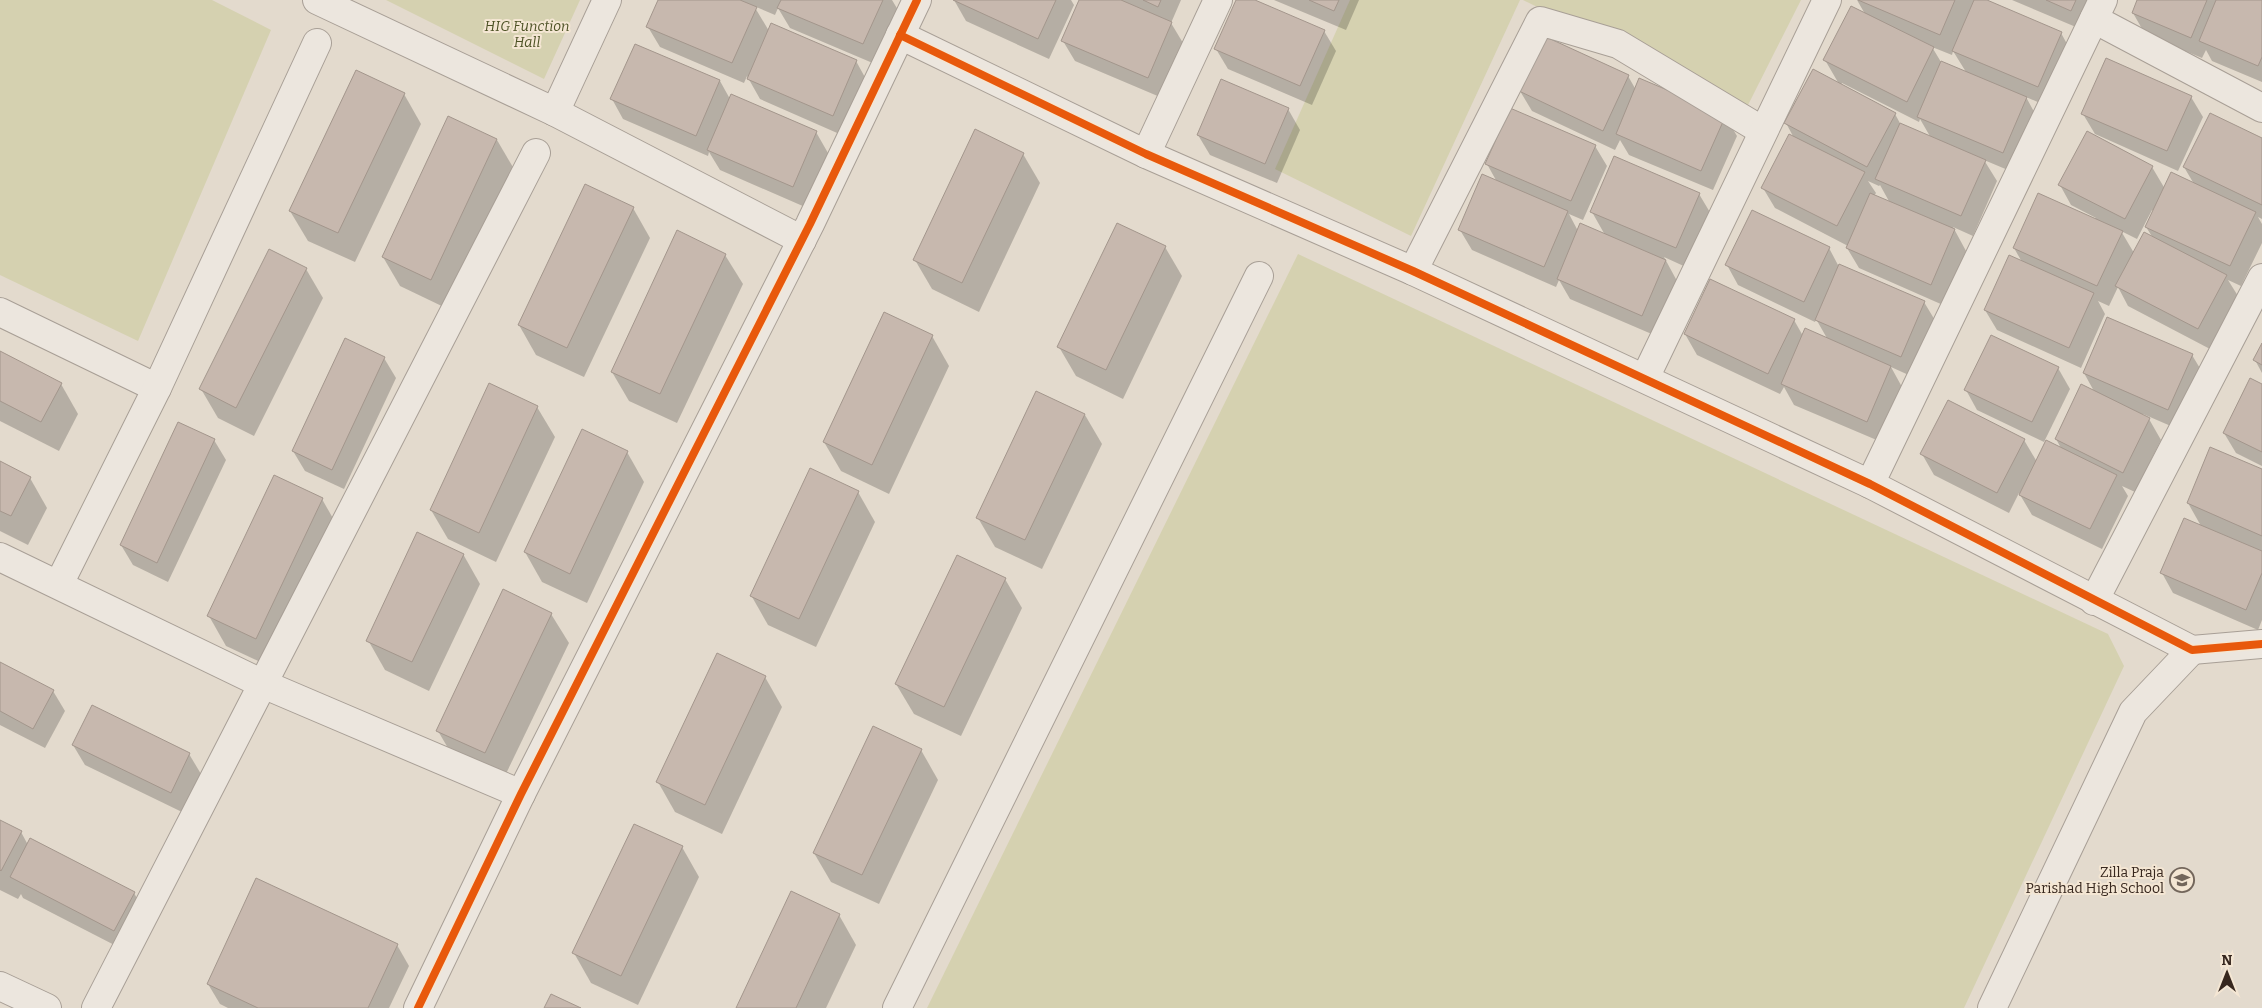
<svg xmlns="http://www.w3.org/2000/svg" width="2262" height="1008" font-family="Bitter,serif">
<rect width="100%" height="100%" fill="#e3dacd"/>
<g fill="#d5d1b0">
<path d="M0 0H212L271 30 138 341 0 275Z"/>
<path d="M386 0H580L544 79Z"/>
<path d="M1350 0H1520L1411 236 1275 169Z"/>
<path d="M1523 0H1801L1746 109Z"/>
<path d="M1298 254 2108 634 2124 666 1964 1008H927Z"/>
</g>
<g fill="#0003" fill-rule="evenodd">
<path d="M659 0H892L898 10 875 64 790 28 778 8 775 15 754 6 769 31 856 61 867 81 844 136 760 99 747 76 744 83 660 47 648 27Z"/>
<path d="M954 0H1071L1074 5 1049 59 966 21Z"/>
<path d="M1081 0H1181L1171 23 1183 43 1160 97 1075 61 1063 41Z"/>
<path d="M1237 0H1252L1324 31 1336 51 1312 105 1228 69 1216 49Z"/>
<path d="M1274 0H1359L1346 30Z"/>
<path d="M1857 0H1984L2061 33 2072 53 2049 107 2026 97 2038 119 2015 173 1984 160 1997 181 1973 236 1953 227 1966 251 1943 305 1859 268 1847 248 1848 246 1775 208 1763 188 1794 138 1786 123 1839 84 1825 60 1865 14ZM1932 47 1952 55 1953 51 1966 72 1941 62ZM1842 83 1919 122 1920 119 1931 138 1901 125 1895 114 1841 85ZM1868 181 1879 186 1880 185 1890 203 1874 196 1876 193Z"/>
<path d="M2012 0H2096L2083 30Z"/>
<path d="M2139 0H2262V82L2212 61 2206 50 2202 58 2145 34 2133 13Z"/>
<path d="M635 45 720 81 730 99 816 132 828 153 805 207 720 170 709 152 708 156 623 119 612 99Z"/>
<path d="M1628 76 1636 90 1725 116 1737 136 1713 190 1629 155 1620 140 1615 150 1532 111 1520 91Z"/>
<path d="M404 94 421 124 355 262 308 241 290 211Z"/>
<path d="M2191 97 2203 117 2178 171 2095 134 2083 114Z"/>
<path d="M1288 109 1300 130 1277 183 1210 155 1198 135Z"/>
<path d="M2262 139V219L2258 217 2262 224V243L2241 286 2228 280 2238 296 2210 349 2128 306 2118 287 2109 306 2098 301 2105 314 2081 368 1997 330 1985 310 2022 262 2014 248 2096 218 2071 205 2060 185 2152 167 2165 189 2194 184 2184 167ZM2152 210 2154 211 2146 227 2153 238 2134 253 2121 231 2137 239Z"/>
<path d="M497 140 514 169 448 309 400 286 383 257Z"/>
<path d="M1595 146 1607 166 1583 220 1569 214 1578 231 1605 235 1592 212 1699 194 1711 214 1688 268 1664 257 1677 281 1654 335 1570 299 1559 280 1556 287 1472 250 1460 230 1497 182 1487 164Z"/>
<path d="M1023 154 1040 183 979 312 932 289 915 260Z"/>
<path d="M633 208 650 238 584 377 536 355 519 325Z"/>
<path d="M1165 247 1182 276 1123 399 1076 376 1059 347Z"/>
<path d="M1829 248 1838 265 1924 302 1936 322 1913 377 1891 367 1902 387 1879 441 1794 405 1784 387 1780 394 1697 355 1685 334 1794 320 1803 336 1828 340 1816 319 1815 322 1738 285 1727 265Z"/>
<path d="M725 255 743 284 677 423 629 401 612 372Z"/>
<path d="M306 269 323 298 254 436 218 418 201 389Z"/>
<path d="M932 336 949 366 889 494 841 471 824 442Z"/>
<path d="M2262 346V373L2255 360Z"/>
<path d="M0 352 61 384 78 414 59 451 0 421Z"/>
<path d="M2192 355 2204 375 2180 430 2143 414 2142 416 2149 419 2161 440 2135 492 2122 486 2128 496 2102 549 2032 515 2019 493 2009 513 1934 475 1922 454 2024 440 2037 462 2062 450 2056 439 2095 393 2084 373Z"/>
<path d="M384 358 396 378 344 489 305 471 293 451Z"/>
<path d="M2058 368 2070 389 2044 442 1977 410 1966 390Z"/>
<path d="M490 385 537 407 555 437 496 562 448 539 431 510Z"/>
<path d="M2262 386V466L2236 453 2224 433Z"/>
<path d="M1085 415 1102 444 1042 569 995 547 978 518Z"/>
<path d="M214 440 226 460 168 582 133 565 121 545Z"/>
<path d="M627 452 644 482 587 603 542 582 525 552Z"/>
<path d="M0 463 30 478 47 508 28 545 0 531Z"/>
<path d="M2262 471V620L2258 630 2173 593 2162 573 2201 526 2188 503Z"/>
<path d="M858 492 875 522 816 647 768 625 751 595Z"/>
<path d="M322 499 339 529 273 668 226 646 209 616Z"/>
<path d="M463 554 480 584 429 691 385 670 368 640Z"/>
<path d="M1005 579 1022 608 961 736 914 714 896 684Z"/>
<path d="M551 614 569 643 502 782 455 760 438 731Z"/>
<path d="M0 663 53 691 65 711 45 748 0 725Z"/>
<path d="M765 677 782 707 722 834 675 812 658 782Z"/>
<path d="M73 745 189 754 201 774 182 812 85 765Z"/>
<path d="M921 750 938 780 879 904 831 882 814 853Z"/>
<path d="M0 821 21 832 28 845 134 893 146 914 126 951 23 898 21 894 18 899 0 890Z"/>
<path d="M682 847 699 877 638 1005 591 983 574 953Z"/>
<path d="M839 915 856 945 826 1008H737Z"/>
<path d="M397 945 409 966 389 1008H228L220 1004 208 984Z"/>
</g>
<g fill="#c7b8ae" stroke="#a3968c">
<path d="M658 0H740L757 7 732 63 646 27Z"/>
<path d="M781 0H883L863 44 777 8Z"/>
<path d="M953 0H1056L1038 39Z"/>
<path d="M1079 0H1121L1172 22 1148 78 1061 41Z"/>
<path d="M1143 0H1161L1158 7Z"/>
<path d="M1236 0H1255L1325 30 1300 86 1214 49Z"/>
<path d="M1309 0H1339L1334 11Z"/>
<path d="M1858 0H1955L1940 35Z"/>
<path d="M1974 0H1987L2062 32 2038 87 1952 51Z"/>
<path d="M2046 0H2076L2071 11Z"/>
<path d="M2137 0H2207L2191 38 2132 13Z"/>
<path d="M2216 0H2262V57L2258 66 2199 41Z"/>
<path d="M1851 6 1934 47 1907 102 1823 60Z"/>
<path d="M771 23 857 60 833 116 747 79Z"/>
<path d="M1544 36 1629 75 1603 131 1519 91Z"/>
<path d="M635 44 720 80 696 136 610 99Z"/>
<path d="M2106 58 2192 96 2167 151 2081 114Z"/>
<path d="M1941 61 2027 97 2003 153 1917 117Z"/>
<path d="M1813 69 1896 113 1867 167 1784 123Z"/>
<path d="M356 70 405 93 338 233 289 211Z"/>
<path d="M1639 78 1726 115 1701 171 1616 134Z"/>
<path d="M1221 79 1289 108 1265 164 1197 135Z"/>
<path d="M731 94 817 131 793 187 707 150Z"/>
<path d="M1510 108 1596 145 1571 201 1485 164Z"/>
<path d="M2210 113 2262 138V205L2183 167Z"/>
<path d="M448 116 497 139 431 280 382 257Z"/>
<path d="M1900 123 1986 160 1961 216 1875 179Z"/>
<path d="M975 129 1024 153 962 283 913 260Z"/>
<path d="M2087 131 2153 166 2125 219 2058 185Z"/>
<path d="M1789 134 1865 172 1837 226 1761 188Z"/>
<path d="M1614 156 1700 193 1676 248 1590 212Z"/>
<path d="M2171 172 2256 212 2230 266 2145 227Z"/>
<path d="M1482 174 1568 211 1544 267 1458 230Z"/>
<path d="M585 184 634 207 567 348 518 325Z"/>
<path d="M1870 193 1955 229 1931 285 1846 248Z"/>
<path d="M2038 193 2123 231 2097 286 2013 248Z"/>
<path d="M1752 210 1830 247 1804 302 1725 265Z"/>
<path d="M1117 223 1166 246 1106 370 1057 347Z"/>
<path d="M1580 223 1666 260 1642 316 1557 279Z"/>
<path d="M677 230 726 254 660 394 611 372Z"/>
<path d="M2144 232 2227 275 2198 329 2115 286Z"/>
<path d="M269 249 307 268 236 408 199 389Z"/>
<path d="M2009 255 2094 293 2069 348 1984 310Z"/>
<path d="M1839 264 1925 301 1901 357 1815 320Z"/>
<path d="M1710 279 1795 319 1768 374 1684 334Z"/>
<path d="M884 312 933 335 872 465 823 442Z"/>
<path d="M2107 317 2193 354 2168 410 2083 373Z"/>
<path d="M1805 328 1891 366 1867 422 1781 384Z"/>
<path d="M1991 335 2059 367 2032 422 1964 390Z"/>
<path d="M345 338 385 357 332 470 292 451Z"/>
<path d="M2262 343V365L2253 360Z"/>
<path d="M0 351 62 383 41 422 0 401Z"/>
<path d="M2250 378 2262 384V452L2223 433Z"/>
<path d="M489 383 538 406 479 533 430 510Z"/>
<path d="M2081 384 2150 418 2123 473 2055 439Z"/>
<path d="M1036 391 1085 414 1025 540 976 518Z"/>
<path d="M1948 400 2025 439 1997 493 1920 454Z"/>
<path d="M178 422 215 439 157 563 120 545Z"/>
<path d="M582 429 628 451 570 574 524 552Z"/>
<path d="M2046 440 2117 475 2090 529 2019 495Z"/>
<path d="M2210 447 2262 469V536L2187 503Z"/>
<path d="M0 461 31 477 11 516 0 511Z"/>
<path d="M810 468 859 491 799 619 750 596Z"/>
<path d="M274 475 323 498 256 639 207 616Z"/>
<path d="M2184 518 2262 551V573L2246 610 2160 573Z"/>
<path d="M417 532 464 554 412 662 366 641Z"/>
<path d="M957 555 1006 578 944 707 895 684Z"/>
<path d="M503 589 552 613 485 753 436 731Z"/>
<path d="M717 653 766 676 705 805 656 782Z"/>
<path d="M0 662 54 690 33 729 0 711Z"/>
<path d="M92 705 190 753 171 793 72 745Z"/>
<path d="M873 726 922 749 862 875 813 853Z"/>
<path d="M0 820 22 831 1 871 0 870Z"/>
<path d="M634 824 683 846 621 976 572 953Z"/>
<path d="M30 838 135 892 114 931 10 877Z"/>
<path d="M256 878 398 944 368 1008H258L207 984Z"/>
<path d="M791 891 840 914 796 1008H736Z"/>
<path d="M551 994 581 1008H544Z"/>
</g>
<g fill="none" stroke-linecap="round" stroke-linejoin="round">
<defs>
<g id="minor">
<path d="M317 0 555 112 802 240"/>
<path d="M2094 19 2262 108"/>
<path d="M900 35 1146 154 1413 271 1870 484 2192 650 2262 644"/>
<path d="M555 112 607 0"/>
<path d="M1146 154 1218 0"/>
<path d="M1413 271 1540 21 1618 44 1763 131"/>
<path d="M0 312 157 388"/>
<path d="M1645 378 1827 0"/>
<path d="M1870 484 2103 0"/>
<path d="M0 557 263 684 521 794"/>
<path d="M59 584 157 388 317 43"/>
<path d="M2094 601 2262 278"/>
<path d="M0 986 47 1008"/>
<path d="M96 1008 536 153"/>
<path d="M418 1008 521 794 810 224 917 0"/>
<path d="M897 1008 1259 276"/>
<path d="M1992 1008 2133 712 2192 650"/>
</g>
</defs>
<use href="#minor" stroke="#a89f96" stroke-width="30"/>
<use href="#minor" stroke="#ece6de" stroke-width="28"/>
<defs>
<g id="cycleway">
<path d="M900 35 1146 154 1413 271 1870 484 2192 650 2262 644"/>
<path d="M418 1008 521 794 810 224 917 0"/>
</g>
</defs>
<use href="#cycleway" stroke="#f4e6d3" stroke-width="11"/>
<use href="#cycleway" stroke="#e8590c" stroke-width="8"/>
</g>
<defs>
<symbol id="school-ring" viewBox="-11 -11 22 22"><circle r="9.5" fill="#f4e6d3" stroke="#73665b" stroke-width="1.5"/><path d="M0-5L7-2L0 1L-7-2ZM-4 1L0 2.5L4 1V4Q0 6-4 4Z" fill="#73665b"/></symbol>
</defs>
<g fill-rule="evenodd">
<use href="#school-ring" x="2168" y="866" width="28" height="28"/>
</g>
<g text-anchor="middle" stroke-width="4" stroke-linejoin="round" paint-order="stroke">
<g font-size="14" font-style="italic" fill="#4d5225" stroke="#f4e6d3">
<text x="527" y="31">HIG Function<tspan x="527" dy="16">Hall</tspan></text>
</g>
<g font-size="14" fill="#37271e" stroke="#f4e6d3" text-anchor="end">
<text x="2164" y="877">Zilla Praja<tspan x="2164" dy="16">Parishad High School</tspan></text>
</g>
</g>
<g transform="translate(2227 973)" stroke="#f4e6d3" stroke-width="4" paint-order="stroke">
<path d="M0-4L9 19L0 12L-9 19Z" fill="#37271e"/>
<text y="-8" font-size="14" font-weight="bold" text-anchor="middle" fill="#37271e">N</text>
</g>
</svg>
